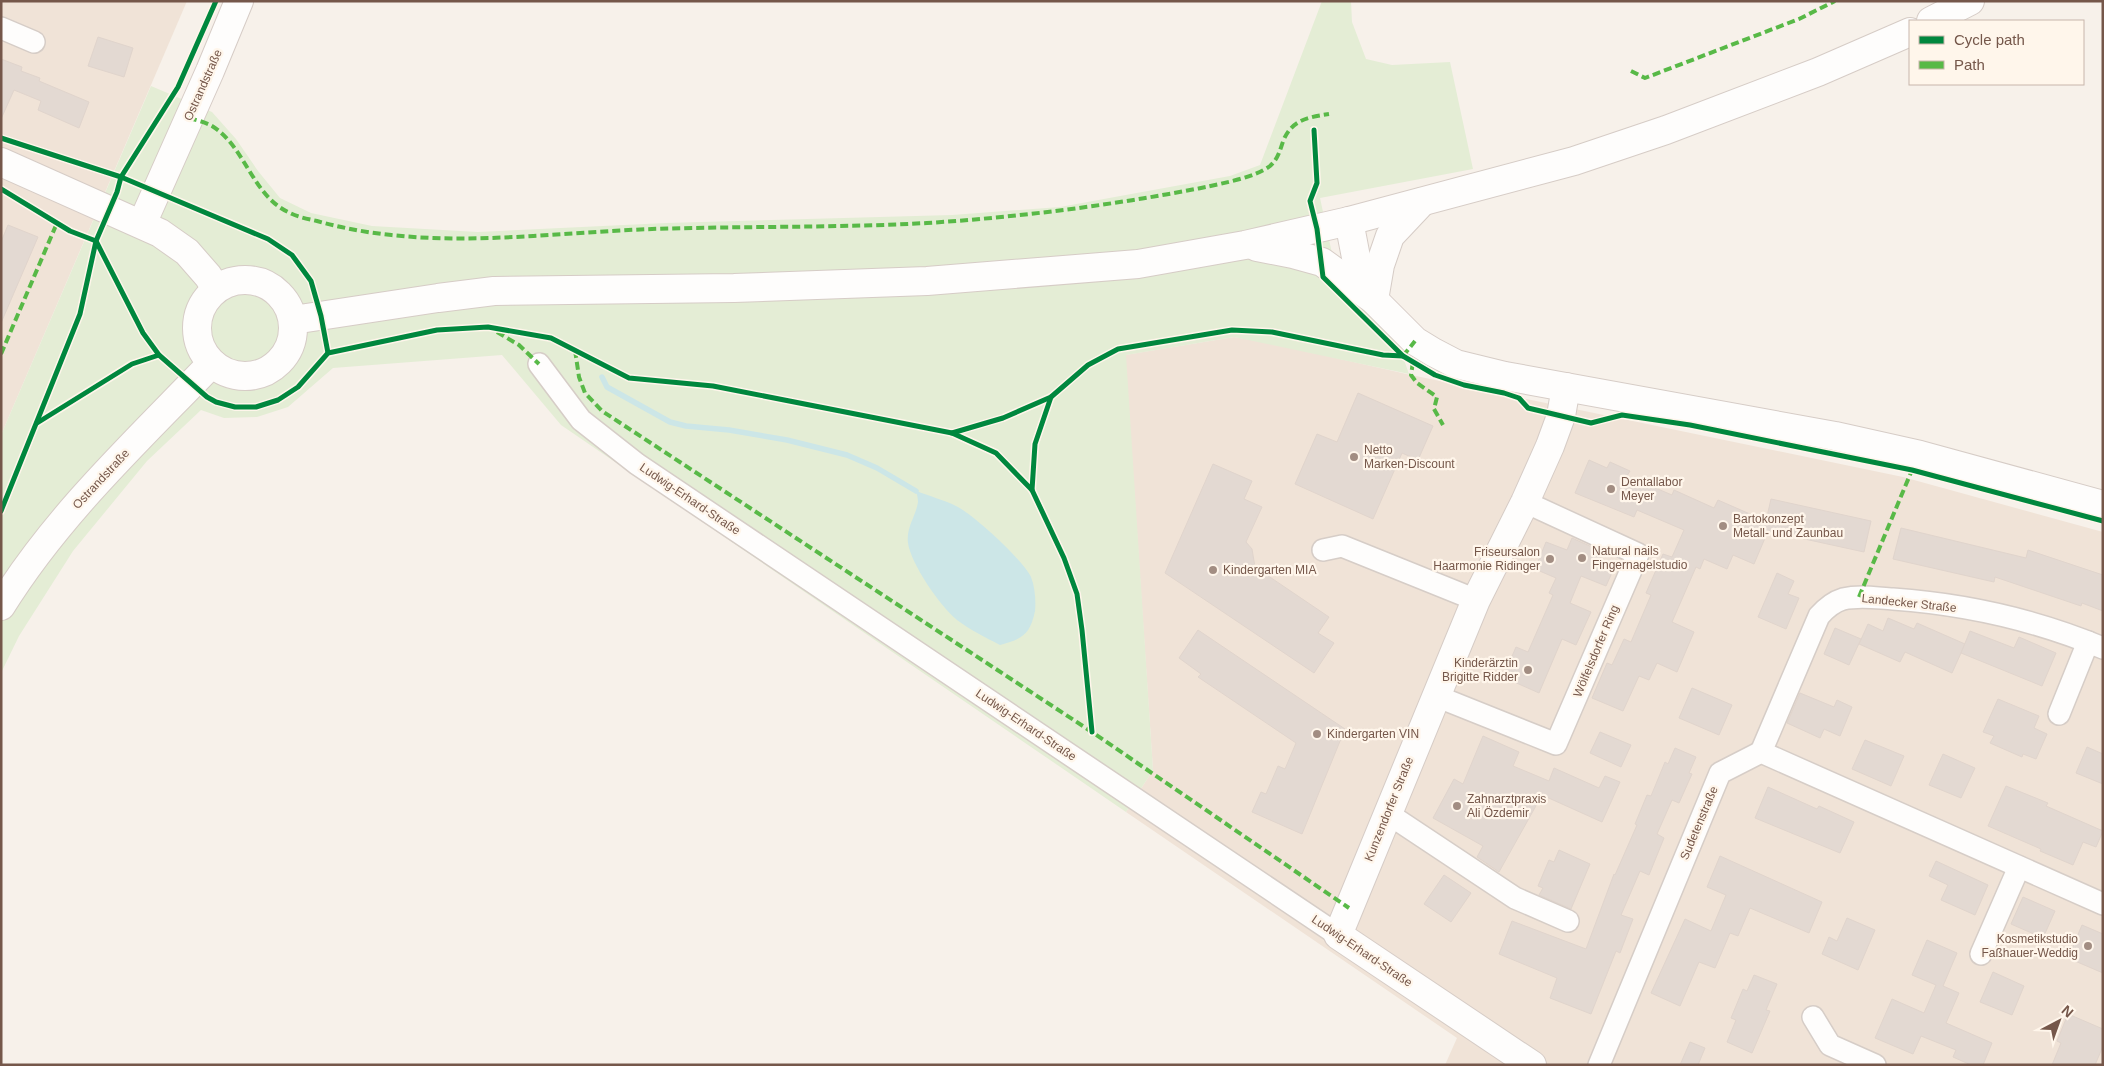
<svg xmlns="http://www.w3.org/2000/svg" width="2104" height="1066" font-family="Arial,sans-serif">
<rect width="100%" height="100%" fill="#f7f1ea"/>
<g fill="#f0e3d7">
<path d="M1 1H187L1 435Z"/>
<path d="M1234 337 1274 344 1411 375 1903 477 2103 532V1065H1445L1457 1038 1126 812 1153 770 1125 355Z"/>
</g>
<path fill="#e4edd5" d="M1322 1H1351L1352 22 1366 59 1392 65 1450 62 1473 169 1320 198 1338 281 1396 337 1409 374 1234 337 1126 355 1153 770 1126 812 561 425 502 355 333 368 288 407 257 417 224 418 201 410 147 461 73 551 19 636 1 673V435L151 86 212 112 236 139 258 171 280 198 311 213 372 226 478 232 666 223 952 215 1060 207 1230 176 1260 165Z"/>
<path fill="#cce6e7" d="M916 491C929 496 944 500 956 506 973 514 1023 560 1031 577 1035 587 1036 601 1035 611 1030 635 1022 639 1000 645 985 637 970 630 957 620 940 606 911 564 908 543 906 527 916 516 918 502 918 499 917 494 916 491Z"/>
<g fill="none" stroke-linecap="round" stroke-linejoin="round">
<path stroke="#cce6e7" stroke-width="5.5" d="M602 377 607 387 670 422 686 426 729 430 787 440 847 455 877 468 916 491"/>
</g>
<g fill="#e3d9d2" stroke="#e0d4cc">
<path d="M98 37 133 48 124 77 88 66Z"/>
<path d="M1 59 22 67 21 71 40 78 39 81 89 102 79 128 38 110 41 101 14 90 1 119Z"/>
<path d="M8 225 38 237 1 323V242Z"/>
<path d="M1358 393 1433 426 1418 460 1402 453 1373 519 1295 484 1317 434 1337 442Z"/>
<path d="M1589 460 1607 468 1610 462 1630 471 1627 476 1672 495 1674 490 1714 508 1718 500 1766 521 1771 499 1871 521 1864 552 1768 531 1754 564 1733 555 1727 569 1704 559 1700 569 1696 567 1672 622 1694 632 1677 672 1657 663 1649 680 1639 676 1623 711 1592 698 1607 663 1612 665 1624 639 1631 642 1651 595 1646 593 1663 554 1672 557 1684 530 1637 510 1634 517 1575 493Z"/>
<path d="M1213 464 1252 481 1244 499 1262 507 1246 542 1252 549 1255 567 1329 617 1318 633 1334 643 1314 673 1165 573Z"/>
<path d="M1901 528 2026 558 2028 550 2103 575V611L2082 603 2081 606 1995 577 1994 582 1893 559Z"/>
<path d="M1572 538 1603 552 1600 559 1615 566 1606 586 1581 576 1570 603 1591 612 1576 645 1562 639 1539 693 1503 677 1516 647 1528 652 1553 595 1549 593 1556 578 1535 569 1546 542 1567 550Z"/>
<path d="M1777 573 1794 581 1788 594 1799 598 1786 629 1758 617Z"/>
<path d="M1888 618 1914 629 1917 623 1965 644 1952 673 1905 652 1900 662 1859 644 1868 624 1883 631Z"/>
<path d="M1835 628 1861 639 1849 665 1824 654Z"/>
<path d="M1198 630 1345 729 1302 834 1252 812 1261 792 1266 794 1278 766 1285 769 1296 743 1198 677 1201 674 1179 658Z"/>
<path d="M1970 631 2014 648 2019 637 2056 653 2042 686 1961 653Z"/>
<path d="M1692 688 1732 705 1719 735 1679 718Z"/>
<path d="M1800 693 1834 707 1837 700 1852 707 1840 736 1824 729 1820 738 1787 723Z"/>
<path d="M1998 699 2039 716 2034 728 2047 734 2036 759 2023 754 2022 757 1990 743 1994 736 1983 732Z"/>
<path d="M1600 732 1631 745 1621 767 1590 753Z"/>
<path d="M1483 736 1519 752 1513 766 1549 781 1554 768 1599 788 1605 776 1620 782 1602 822 1542 795 1499 872 1477 857 1483 846 1433 818 1454 779 1463 784Z"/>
<path d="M1865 740 1904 756 1891 786 1852 769Z"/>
<path d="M2087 747 2103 754V784L2076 773Z"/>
<path d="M1675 748 1696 757 1689 773 1692 774 1679 803 1672 800 1657 834 1664 838 1649 875 1640 871 1621 915 1633 919 1620 953 1616 951 1591 1014 1550 998 1557 978 1499 954 1512 921 1586 949 1614 874 1615 875 1637 825 1635 824 1647 795 1651 796 1665 762 1668 764Z"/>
<path d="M1943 754 1975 768 1961 798 1929 785Z"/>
<path d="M2006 786 2048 803 2046 806 2103 831 2096 847 2083 842 2073 865 2040 851 2041 849 1988 826Z"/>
<path d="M1768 787 1817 809 1819 806 1854 822 1840 853 1755 818Z"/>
<path d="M1559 850 1590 864 1571 909 1539 895 1543 888 1538 886 1549 860 1554 862Z"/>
<path d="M1720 856 1822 902 1809 933 1750 908 1738 936 1730 933 1715 968 1699 962 1680 1006 1651 993 1685 919 1711 931 1726 895 1707 887Z"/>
<path d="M1936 861 1988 885 1975 915 1941 900 1948 885 1929 876Z"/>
<path d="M1444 875 1471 893 1451 922 1424 904Z"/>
<path d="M2023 897 2055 911 2043 938 2011 924Z"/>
<path d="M1847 918 1875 930 1858 970 1822 954 1829 937 1837 941Z"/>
<path d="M2082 925 2103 934V973L2068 958Z"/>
<path d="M1927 940 1957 953 1943 986 1959 993 1946 1023 1992 1043 1983 1065H1971L1953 1057 1956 1050 1921 1036 1913 1054 1875 1038 1892 999 1924 1013 1936 985 1912 975Z"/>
<path d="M1993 972 2024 986 2012 1015 1980 1002Z"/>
<path d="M1754 975 1777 984 1766 1010 1770 1011 1752 1053 1727 1042 1736 1020 1731 1018 1743 989 1747 991Z"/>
<path d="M2068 1014 2103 1029V1046L2095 1065H2052L2061 1043 2057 1041Z"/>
<path d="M1690 1042 1705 1048 1698 1065H1680Z"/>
</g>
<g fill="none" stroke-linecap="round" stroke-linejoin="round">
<defs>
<g id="street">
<path d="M1 28 34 42"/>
<path d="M539 364 581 420 637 464 1338 935"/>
<path d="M1323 550 1342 546 1476 600"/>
<path d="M1436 696 1556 744 1638 554 1525 502"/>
<path d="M2059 714 2088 642"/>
<path d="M1761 752 1819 616C1826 608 1833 602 1843 599 1860 595 1876 598 1893 599 1964 604 2036 620 2103 648"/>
<path d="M1387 813 1515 898 1568 921"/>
<path d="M1981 954 2019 867"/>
<path d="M1813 1017 1830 1045 1875 1065"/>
<path d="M1599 1065 1720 773 1761 752 2103 904"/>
</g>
<g id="secondary">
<path d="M1931 21 1970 1"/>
<path d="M1 162 160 233 187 252 208 276 216 289"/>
<path d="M1349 221 1359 273 1373 297"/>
<path d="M142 224 210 71 239 1"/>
<path d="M1257 247 1293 254 1322 262 1374 300 1415 341 1433 352 1456 364 1505 376 1835 436 1920 455 2103 505"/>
<circle cx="245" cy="328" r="48"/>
<path d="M1374 300 1380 265 1390 236 1422 202"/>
<path d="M293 320 438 298 494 291 734 288 927 281 1138 264 1245 245 1349 221 1574 161 1666 130 1818 72 1910 32"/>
<path d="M1 606C58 514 138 440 212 363"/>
<path d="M1532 1065 1338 935 1476 600 1525 502 1550 446 1561 416 1566 387"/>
</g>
</defs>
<use href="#street" stroke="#d6cdc7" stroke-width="24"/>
<use href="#secondary" stroke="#d6ccc6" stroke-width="30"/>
<use href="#street" stroke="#fefdfc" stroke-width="21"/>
<use href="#secondary" stroke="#fefdfc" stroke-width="28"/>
<g stroke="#58b947" stroke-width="4" stroke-dasharray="8 4" stroke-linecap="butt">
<path d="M1631 71 1645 78 1799 19 1835 1"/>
<path d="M189 118C196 120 205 122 212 126 245 146 252 195 288 212 297 217 308 219 317 221 426 252 541 233 652 229 744 226 836 228 927 223 1021 217 1114 205 1206 187 1224 183 1256 177 1270 166 1279 158 1280 149 1284 139 1293 119 1310 117 1329 114"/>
<path d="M497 332 519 345 539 364"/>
<path d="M575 350 579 377 585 393 602 411 1092 732 1349 908"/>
<path d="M1 354 57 223"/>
<path d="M1403 356 1415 341"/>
<path d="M1413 362 1411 375 1417 383 1437 397 1434 409 1443 425"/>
<path d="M1859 597 1912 470"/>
</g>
<defs>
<g id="cycleway">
<path d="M1314 130 1317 183 1310 201 1317 229 1323 277 1403 356 1435 375 1464 385 1504 393 1519 398 1528 408 1591 423 1622 415 1690 425 1912 470 2103 521"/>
<path d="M1 138 121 177 268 239 292 255 311 281 321 316 328 353"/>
<path d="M1 189 70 231 96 241 143 333 159 355 207 397 216 402 235 407H256L278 400 298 387 328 353 437 330 488 327 551 338 629 378 713 386 952 433 996 453 1032 490 1064 558 1077 594 1082 630 1092 732"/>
<path d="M37 423 132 364 159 355"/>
<path d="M952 433 1003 418 1051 397 1088 365 1118 349 1232 330 1272 332 1383 355 1403 356"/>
<path d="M1032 490 1035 444 1051 397"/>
<path d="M1 511 80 314 96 241 117 192 121 177 178 87 216 1"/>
</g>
</defs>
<use href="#cycleway" stroke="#fff6eb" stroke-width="8"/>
<use href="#cycleway" stroke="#00873e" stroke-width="5"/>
</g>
<g fill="#a28d82" stroke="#fff6eb" stroke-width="2">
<circle cx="1354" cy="457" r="5"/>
<circle cx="1611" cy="489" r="5"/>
<circle cx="1723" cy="526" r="5"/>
<circle cx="1582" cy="558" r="5"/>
<circle cx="1550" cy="559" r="5"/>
<circle cx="1213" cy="570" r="5"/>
<circle cx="1528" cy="670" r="5"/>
<circle cx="1317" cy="734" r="5"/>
<circle cx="1457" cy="806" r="5"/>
<circle cx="2088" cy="946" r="5"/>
</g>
<g text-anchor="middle" stroke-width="4.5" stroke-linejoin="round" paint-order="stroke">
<g font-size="12" fill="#75574a" stroke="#fff6eb">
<text transform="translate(203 85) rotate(-66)" y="4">Ostrandstraße</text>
<text transform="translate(101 479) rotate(-47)" y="4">Ostrandstraße</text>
<text transform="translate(690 499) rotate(34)" y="4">Ludwig-Erhard-Straße</text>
<text transform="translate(1909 603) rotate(6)" y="4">Landecker Straße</text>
<text transform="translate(1596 651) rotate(-67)" y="4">Wölfelsdorfer Ring</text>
<text transform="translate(1026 725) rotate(34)" y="4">Ludwig-Erhard-Straße</text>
<text transform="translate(1389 809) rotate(-68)" y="4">Kunzendorfer Straße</text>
<text transform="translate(1699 823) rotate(-67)" y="4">Sudetenstraße</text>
<text transform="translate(1362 951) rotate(34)" y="4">Ludwig-Erhard-Straße</text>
</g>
<g font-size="12" fill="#75574a" stroke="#fff6eb" text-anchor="start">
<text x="1364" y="454">Netto<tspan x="1364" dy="14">Marken-Discount</tspan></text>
<text x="1621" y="486">Dentallabor<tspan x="1621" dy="14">Meyer</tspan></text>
<text x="1733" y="523">Bartokonzept<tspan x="1733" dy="14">Metall- und Zaunbau</tspan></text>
<text x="1592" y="555">Natural nails<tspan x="1592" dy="14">Fingernagelstudio</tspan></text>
<text x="1540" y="556" text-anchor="end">Friseursalon<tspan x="1540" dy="14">Haarmonie Ridinger</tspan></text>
<text x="1223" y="574">Kindergarten MIA</text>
<text x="1518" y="667" text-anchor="end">Kinderärztin<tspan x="1518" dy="14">Brigitte Ridder</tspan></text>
<text x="1327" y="738">Kindergarten VIN</text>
<text x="1467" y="803">Zahnarztpraxis<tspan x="1467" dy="14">Ali Özdemir</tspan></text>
<text x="2078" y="943" text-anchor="end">Kosmetikstudio<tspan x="2078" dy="14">Faßhauer-Weddig</tspan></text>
</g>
</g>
<rect width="2104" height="1066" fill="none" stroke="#75574a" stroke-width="5"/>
<rect x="1909" y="20" width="175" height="65" fill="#fff6eb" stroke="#c8b6ab"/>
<rect x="1919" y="36" width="25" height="8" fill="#00873e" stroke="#c8b6ab"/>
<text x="1954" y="45" font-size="15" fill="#75574a">Cycle path</text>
<rect x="1919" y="61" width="25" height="8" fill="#58b947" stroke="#c8b6ab"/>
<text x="1954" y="70" font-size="15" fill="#75574a">Path</text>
<g transform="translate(2059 1021) rotate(41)" stroke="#fff6eb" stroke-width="4" paint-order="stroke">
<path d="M0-4L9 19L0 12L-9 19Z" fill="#75574a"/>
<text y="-8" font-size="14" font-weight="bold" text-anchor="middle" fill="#75574a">N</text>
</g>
</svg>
